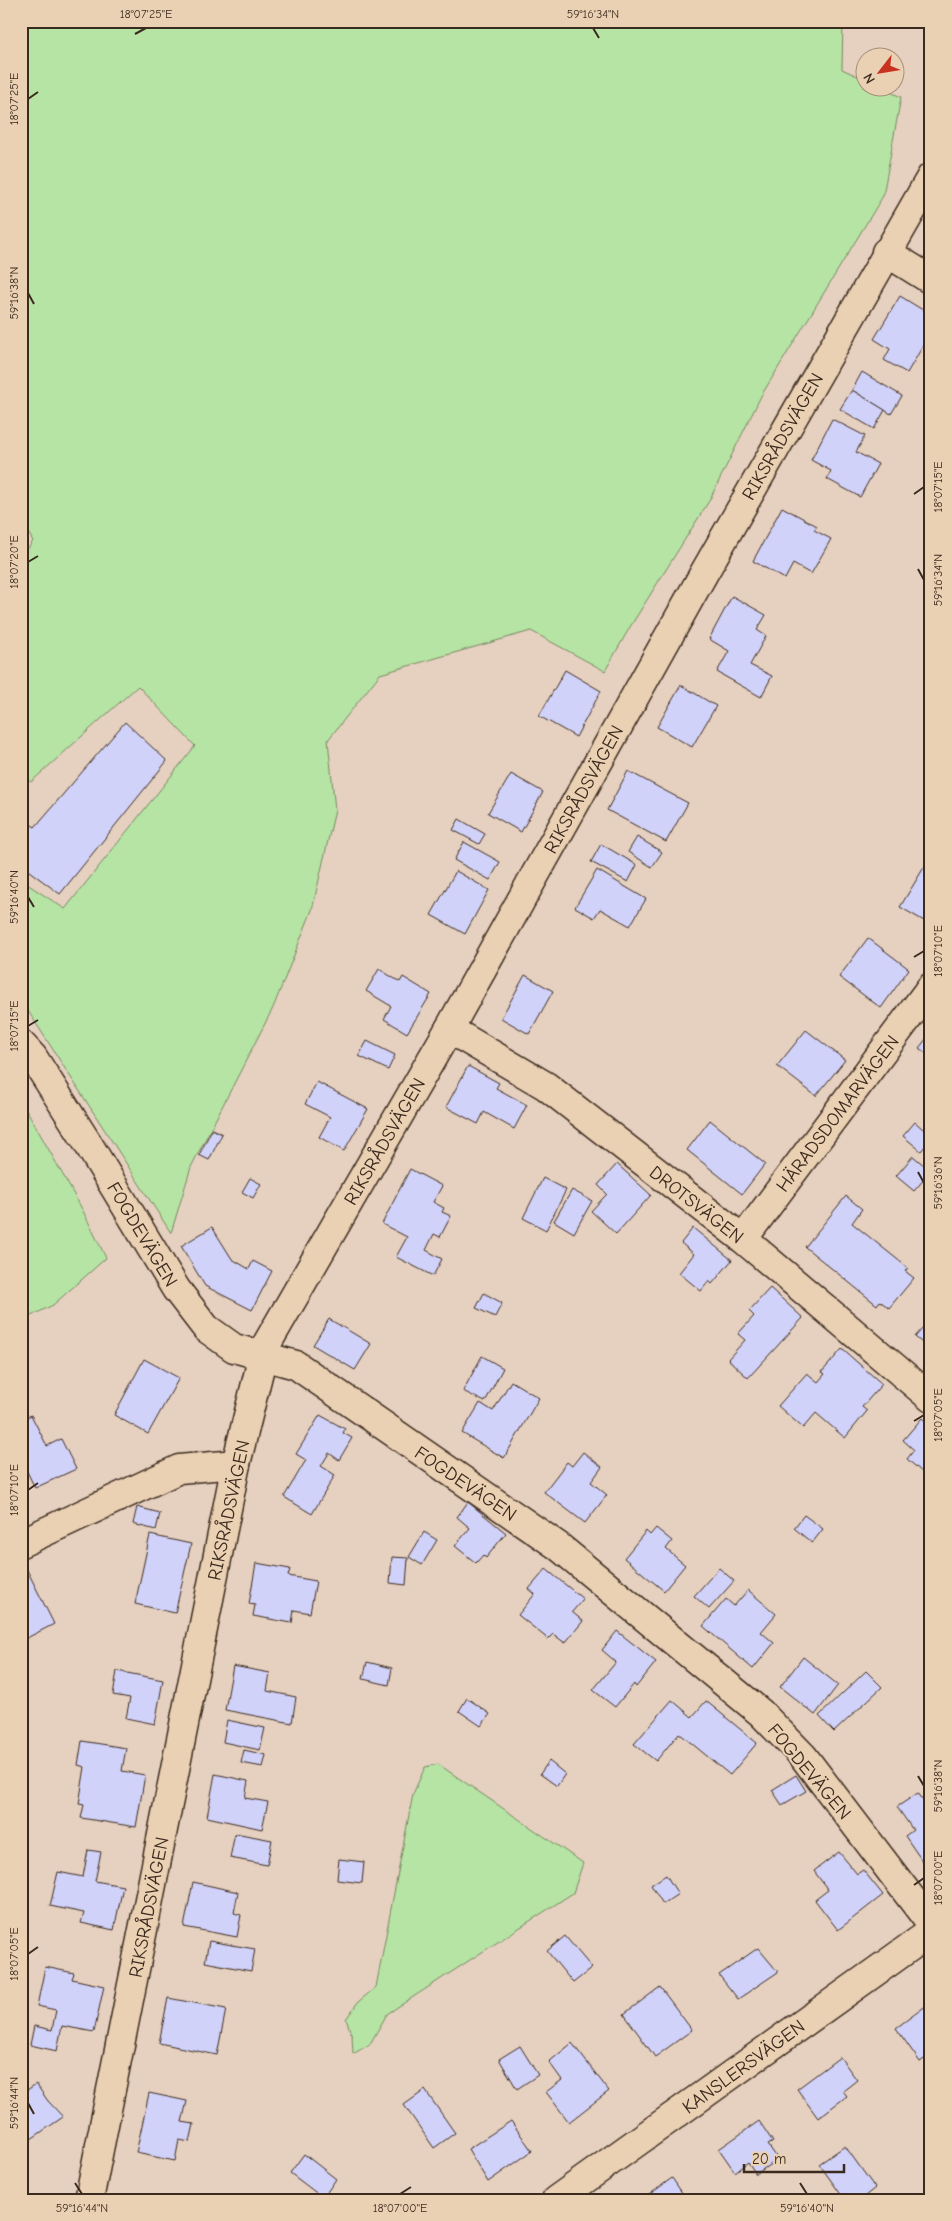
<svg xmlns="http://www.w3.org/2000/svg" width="952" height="2221" font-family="'Comic Neue',sans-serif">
<rect width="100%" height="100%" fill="#e6d1c1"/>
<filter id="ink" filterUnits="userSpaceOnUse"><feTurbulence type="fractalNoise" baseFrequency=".02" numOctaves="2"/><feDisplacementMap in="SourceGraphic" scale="10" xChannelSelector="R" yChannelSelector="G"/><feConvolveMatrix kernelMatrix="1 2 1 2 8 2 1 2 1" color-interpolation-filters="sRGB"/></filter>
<g filter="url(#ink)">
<g fill="#b5e4a4" stroke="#788761">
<path d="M21 21H843L842 69 864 79V88H882L901 97 883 196 761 396 709 501 630 627 605 671 531 631 380 674 328 740 335 810 312 910 273 1008 191 1167 171 1233 21 1000V880L65 909 195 746 138 686 31 782 21 775V559L33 541 21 520Z"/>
<path d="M21 1100 82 1209 106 1258 53 1305 21 1321Z"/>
<path d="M438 1764 583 1863 573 1893 387 2014 370 2044 353 2054 352 2036 346 2019 358 2002 376 1987 413 1794 425 1767Z"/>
</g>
<g fill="#d1d2fa" stroke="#3b2a1e">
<path d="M900 296 931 315V332L907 373 884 360 890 349 874 339Z"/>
<path d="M862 372 902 396 891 414 852 390Z"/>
<path d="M852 390 885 410 874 429 840 409Z"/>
<path d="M832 419 865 436 856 452 878 464 860 497 827 479 831 471 811 460Z"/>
<path d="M782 507 817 526 814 530 831 539 811 574 793 564 785 579 753 561Z"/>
<path d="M732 596 766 615 757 630 766 636 750 665 772 676 761 697 717 672 729 651 709 639Z"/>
<path d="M565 670 601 691 576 737 539 716Z"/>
<path d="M681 685 716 706 692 747 657 727Z"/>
<path d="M125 722 167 761 60 894 21 865V818L35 827Z"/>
<path d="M628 771 688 803 666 842 607 810Z"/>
<path d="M511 774 543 792 521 832 488 813Z"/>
<path d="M459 819 485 834 479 844 453 830Z"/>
<path d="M637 837 662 852 652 867 628 852Z"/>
<path d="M464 842 500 862 490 880 454 860Z"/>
<path d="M601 844 637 865 628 882 591 862Z"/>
<path d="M926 864 931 866V925L900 907Z"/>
<path d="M597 870 646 899 630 926 600 909 594 918 575 907Z"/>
<path d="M456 871 489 890 465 934 431 915Z"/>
<path d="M868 938 909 969 881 1008 839 977Z"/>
<path d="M379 969 400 982 403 977 431 994 407 1033 384 1019 391 1006 366 991Z"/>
<path d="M525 975 553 991 529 1034 501 1018Z"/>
<path d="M806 1030 845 1060 816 1096 777 1066Z"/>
<path d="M931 1033V1057L919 1048Z"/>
<path d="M367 1041 395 1055 388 1070 359 1056Z"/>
<path d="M468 1066 499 1083 496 1088 527 1105 514 1129 484 1112 478 1124 446 1107Z"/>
<path d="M317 1082 368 1109 344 1151 319 1137 330 1117 305 1104Z"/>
<path d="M710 1120 765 1164 742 1194 687 1150Z"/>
<path d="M915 1122 931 1136V1139L921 1151 903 1136Z"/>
<path d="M212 1129 222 1134 209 1160 199 1155Z"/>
<path d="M913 1156 931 1171 914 1191 896 1176Z"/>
<path d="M617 1164 651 1195 616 1234 591 1211 607 1194 598 1185Z"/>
<path d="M410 1169 442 1186 433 1202 444 1208 442 1212 451 1216 440 1237 434 1234 426 1250 442 1259 433 1276 396 1257 407 1237 382 1224Z"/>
<path d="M250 1178 261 1184 253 1198 242 1192Z"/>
<path d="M543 1178 566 1190 546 1230 523 1218Z"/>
<path d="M572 1190 592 1201 574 1233 554 1221Z"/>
<path d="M846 1196 862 1209 852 1223 908 1268 905 1271 914 1278 889 1308 880 1301 877 1305 805 1247Z"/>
<path d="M212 1227 232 1259 249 1269 253 1261 272 1271 252 1310 205 1286 181 1246Z"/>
<path d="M693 1228 732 1260 712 1284 709 1281 701 1291 679 1273 694 1254 681 1243Z"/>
<path d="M770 1288 803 1318 748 1378 728 1359 745 1340 738 1334 754 1316 749 1311Z"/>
<path d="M484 1293 502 1303 495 1317 476 1308Z"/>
<path d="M329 1319 371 1344 355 1370 313 1345Z"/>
<path d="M931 1319V1350L915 1337Z"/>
<path d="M842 1349 882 1384 862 1407 867 1411 845 1438 816 1413 803 1428 778 1406 807 1373 818 1382 825 1374 822 1372Z"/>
<path d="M482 1356 503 1368 485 1402 463 1391Z"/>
<path d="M144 1359 179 1378 148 1434 114 1415Z"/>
<path d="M511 1381 539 1398 504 1458 462 1433 480 1403 493 1411Z"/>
<path d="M31 1415 47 1446 61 1439 76 1469 35 1488 21 1459V1420Z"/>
<path d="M320 1415 345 1429 343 1433 352 1438 339 1460 329 1453 321 1466 335 1475 312 1514 284 1497 306 1460 296 1454Z"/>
<path d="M922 1418 931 1426 930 1479 907 1459 914 1450 903 1440Z"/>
<path d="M583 1452 602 1467 591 1482 607 1495 585 1523 544 1492 567 1462 572 1466Z"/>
<path d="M468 1502 506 1533 486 1558 483 1555 476 1563 455 1546 470 1528 457 1517Z"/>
<path d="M137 1507 160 1513 156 1530 133 1524Z"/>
<path d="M804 1515 823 1529 812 1543 794 1528Z"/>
<path d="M656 1528 672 1541 666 1549 685 1565 664 1591 624 1558 646 1531 650 1535Z"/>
<path d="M424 1532 437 1540 422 1565 409 1557Z"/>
<path d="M150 1535 191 1544 175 1613 135 1604Z"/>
<path d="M392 1557 408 1558 406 1585 390 1583Z"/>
<path d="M256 1563 290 1569 288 1576 316 1581 310 1613 294 1610 292 1623 253 1616 255 1605 249 1604Z"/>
<path d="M26 1568 54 1624 21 1641V1570Z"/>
<path d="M719 1568 734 1581 709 1609 694 1596Z"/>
<path d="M546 1569 583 1599 572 1612 583 1621 565 1643 553 1634 548 1639 518 1615 535 1594 529 1589Z"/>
<path d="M748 1590 776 1614 761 1632 774 1643 753 1669 703 1626 726 1599 734 1606Z"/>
<path d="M617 1631 656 1662 636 1687 634 1684 615 1707 593 1690 616 1662 602 1650Z"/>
<path d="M803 1657 838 1685 815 1715 780 1687Z"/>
<path d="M367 1662 392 1668 389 1685 363 1679Z"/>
<path d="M233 1666 270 1673 267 1691 296 1697 292 1723 225 1710Z"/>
<path d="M117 1671 163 1680 155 1724 126 1718 130 1698 113 1695Z"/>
<path d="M866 1671 882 1687 834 1732 819 1716Z"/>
<path d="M467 1698 490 1714 481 1726 459 1711Z"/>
<path d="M672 1700 692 1717 706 1701 757 1743 730 1775 679 1733 656 1761 634 1744Z"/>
<path d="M227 1720 265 1728 260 1750 223 1742Z"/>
<path d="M82 1741 126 1748 122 1771 145 1775 136 1827 81 1818 84 1805 79 1804 85 1767 78 1765Z"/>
<path d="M244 1750 266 1755 263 1767 241 1763Z"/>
<path d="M549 1761 565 1774 557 1786 540 1774Z"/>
<path d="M215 1774 248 1781 245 1798 268 1802 262 1829 207 1817Z"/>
<path d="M796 1775 806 1791 782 1805 772 1790Z"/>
<path d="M918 1793 931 1811V1861L925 1865 905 1836 913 1830 897 1807Z"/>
<path d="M235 1833 272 1840 267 1865 230 1858Z"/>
<path d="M88 1850 101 1852 95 1881 123 1886 114 1930 81 1923 84 1913 50 1906 58 1872 83 1877Z"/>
<path d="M839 1852 857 1874 863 1870 883 1895 838 1930 815 1900 828 1890 814 1871Z"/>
<path d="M339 1859 364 1862 362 1883 337 1880Z"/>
<path d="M666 1875 678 1894 663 1904 651 1885Z"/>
<path d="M193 1882 238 1892 234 1913 241 1915 237 1937 184 1927Z"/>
<path d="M565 1936 592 1968 573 1983 547 1951Z"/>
<path d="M209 1941 255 1949 251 1971 205 1962Z"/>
<path d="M758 1948 778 1972 738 1999 719 1975Z"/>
<path d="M45 1967 74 1973 72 1979 104 1986 94 2032 62 2026 57 2051 30 2045 34 2026 52 2030 56 2010 37 2006Z"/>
<path d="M660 1987 692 2030 655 2057 624 2014Z"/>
<path d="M168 1998 226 2009 217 2055 159 2043Z"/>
<path d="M931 2002V2054L920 2062 896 2028Z"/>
<path d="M572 2043 609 2091 569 2122 546 2092 562 2080 549 2062Z"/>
<path d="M520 2046 538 2075 517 2089 499 2059Z"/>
<path d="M840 2057 857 2080 843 2091 847 2096 818 2118 797 2089Z"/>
<path d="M36 2084 48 2101 63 2117 21 2146V2094Z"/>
<path d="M425 2090 455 2133 434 2148 404 2105Z"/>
<path d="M149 2093 187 2101 182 2122 194 2124 190 2142 179 2140 175 2161 136 2153Z"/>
<path d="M511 2121 532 2151 488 2182 468 2149Z"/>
<path d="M759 2121 773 2142 768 2145 778 2159 756 2174 748 2162 735 2172 719 2149Z"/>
<path d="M845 2146 875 2188 860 2200H845L819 2164Z"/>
<path d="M304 2154 336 2179 323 2198 290 2173Z"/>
<path d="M672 2178 687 2200H642Z"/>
</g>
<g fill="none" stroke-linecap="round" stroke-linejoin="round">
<defs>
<g id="minor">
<path d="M886 252 931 280"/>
<path d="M449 1029 546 1086 743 1239 931 1398"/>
<path d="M21 1044 33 1057 87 1142 176 1289 206 1328 234 1348 296 1365 558 1546 761 1713 803 1756 931 1924"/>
<path d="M743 1239 931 987"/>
<path d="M21 1543 179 1469 236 1464"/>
<path d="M89 2200 236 1464 265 1347 449 1029 704 573 931 177"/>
<path d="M556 2200 931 1932"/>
</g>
</defs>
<use href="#minor" stroke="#3b2a1e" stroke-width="31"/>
<use href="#minor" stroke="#ebd1b3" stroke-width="28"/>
</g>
</g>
<path fill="none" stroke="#3b2a1e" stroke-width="2" d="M593 28 599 38M135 34 146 28M28 99 38 92M28 293 34 304M914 494 924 487M28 562 38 556M918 569 924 580M28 897 34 907M914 957 924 951M28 1026 38 1020M918 1172 924 1183M914 1421 924 1415M28 1490 38 1483M918 1776 924 1786M914 1885 924 1878M28 1954 38 1947M28 2103 34 2114M75 2183 82 2194M800 2183 807 2194M400 2194 411 2187"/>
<g text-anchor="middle" stroke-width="4.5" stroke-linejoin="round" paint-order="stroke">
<g font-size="19" fill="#3b2a1e" stroke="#ebd1b3">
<text transform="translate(782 436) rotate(-60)" y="7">RIKSRÅDSVÄGEN</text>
<text transform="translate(583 789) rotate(-61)" y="7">RIKSRÅDSVÄGEN</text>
<text transform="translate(837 1113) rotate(-53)" y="7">HÄRADSDOMARVÄGEN</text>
<text transform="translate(384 1141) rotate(-60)" y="7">RIKSRÅDSVÄGEN</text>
<text transform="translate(697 1204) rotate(38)" y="7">DROTSVÄGEN</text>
<text transform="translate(143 1234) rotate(59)" y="7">FOGDEVÄGEN</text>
<text transform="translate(466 1483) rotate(34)" y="7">FOGDEVÄGEN</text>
<text transform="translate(228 1510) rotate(-78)" y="7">RIKSRÅDSVÄGEN</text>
<text transform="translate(810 1771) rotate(50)" y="7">FOGDEVÄGEN</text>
<text transform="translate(148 1907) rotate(-79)" y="7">RIKSRÅDSVÄGEN</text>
<text transform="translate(743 2066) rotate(-36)" y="7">KANSLERSVÄGEN</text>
</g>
</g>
<rect width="952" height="2221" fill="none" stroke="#ebd1b3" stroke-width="55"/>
<g transform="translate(880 72) rotate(239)"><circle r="24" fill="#ebd1b3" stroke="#a58e77"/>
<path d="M0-4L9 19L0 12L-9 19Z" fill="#c8321e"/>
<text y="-8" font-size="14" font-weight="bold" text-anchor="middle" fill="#3b2a1e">N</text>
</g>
<path d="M744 2164v8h100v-8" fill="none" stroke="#3b2a1e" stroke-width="2.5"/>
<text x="752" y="2164" font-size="15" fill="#3b2a1e" stroke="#ebd1b3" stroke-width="4" paint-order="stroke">20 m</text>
<rect x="28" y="28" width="896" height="2166" fill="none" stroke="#3b2a1e" stroke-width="2"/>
<g font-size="12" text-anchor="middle" fill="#3b2a1e">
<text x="146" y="18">18°07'25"E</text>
<text x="593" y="18">59°16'34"N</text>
<text transform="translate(14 99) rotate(-90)" y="4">18°07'25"E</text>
<text transform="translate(14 293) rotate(-90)" y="4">59°16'38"N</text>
<text transform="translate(938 487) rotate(-90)" y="4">18°07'15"E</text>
<text transform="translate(14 562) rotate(-90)" y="4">18°07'20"E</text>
<text transform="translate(938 580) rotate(-90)" y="4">59°16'34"N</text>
<text transform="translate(14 897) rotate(-90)" y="4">59°16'40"N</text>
<text transform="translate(938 951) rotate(-90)" y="4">18°07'10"E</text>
<text transform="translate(14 1026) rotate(-90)" y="4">18°07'15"E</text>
<text transform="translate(938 1183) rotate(-90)" y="4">59°16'36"N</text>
<text transform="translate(938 1415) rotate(-90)" y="4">18°07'05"E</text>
<text transform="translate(14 1490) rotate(-90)" y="4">18°07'10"E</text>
<text transform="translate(938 1786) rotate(-90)" y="4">59°16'38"N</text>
<text transform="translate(938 1878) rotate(-90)" y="4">18°07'00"E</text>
<text transform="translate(14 1954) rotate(-90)" y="4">18°07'05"E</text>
<text transform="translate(14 2103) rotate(-90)" y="4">59°16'44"N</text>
<text x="82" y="2212">59°16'44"N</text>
<text x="400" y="2212">18°07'00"E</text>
<text x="807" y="2212">59°16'40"N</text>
</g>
</svg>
